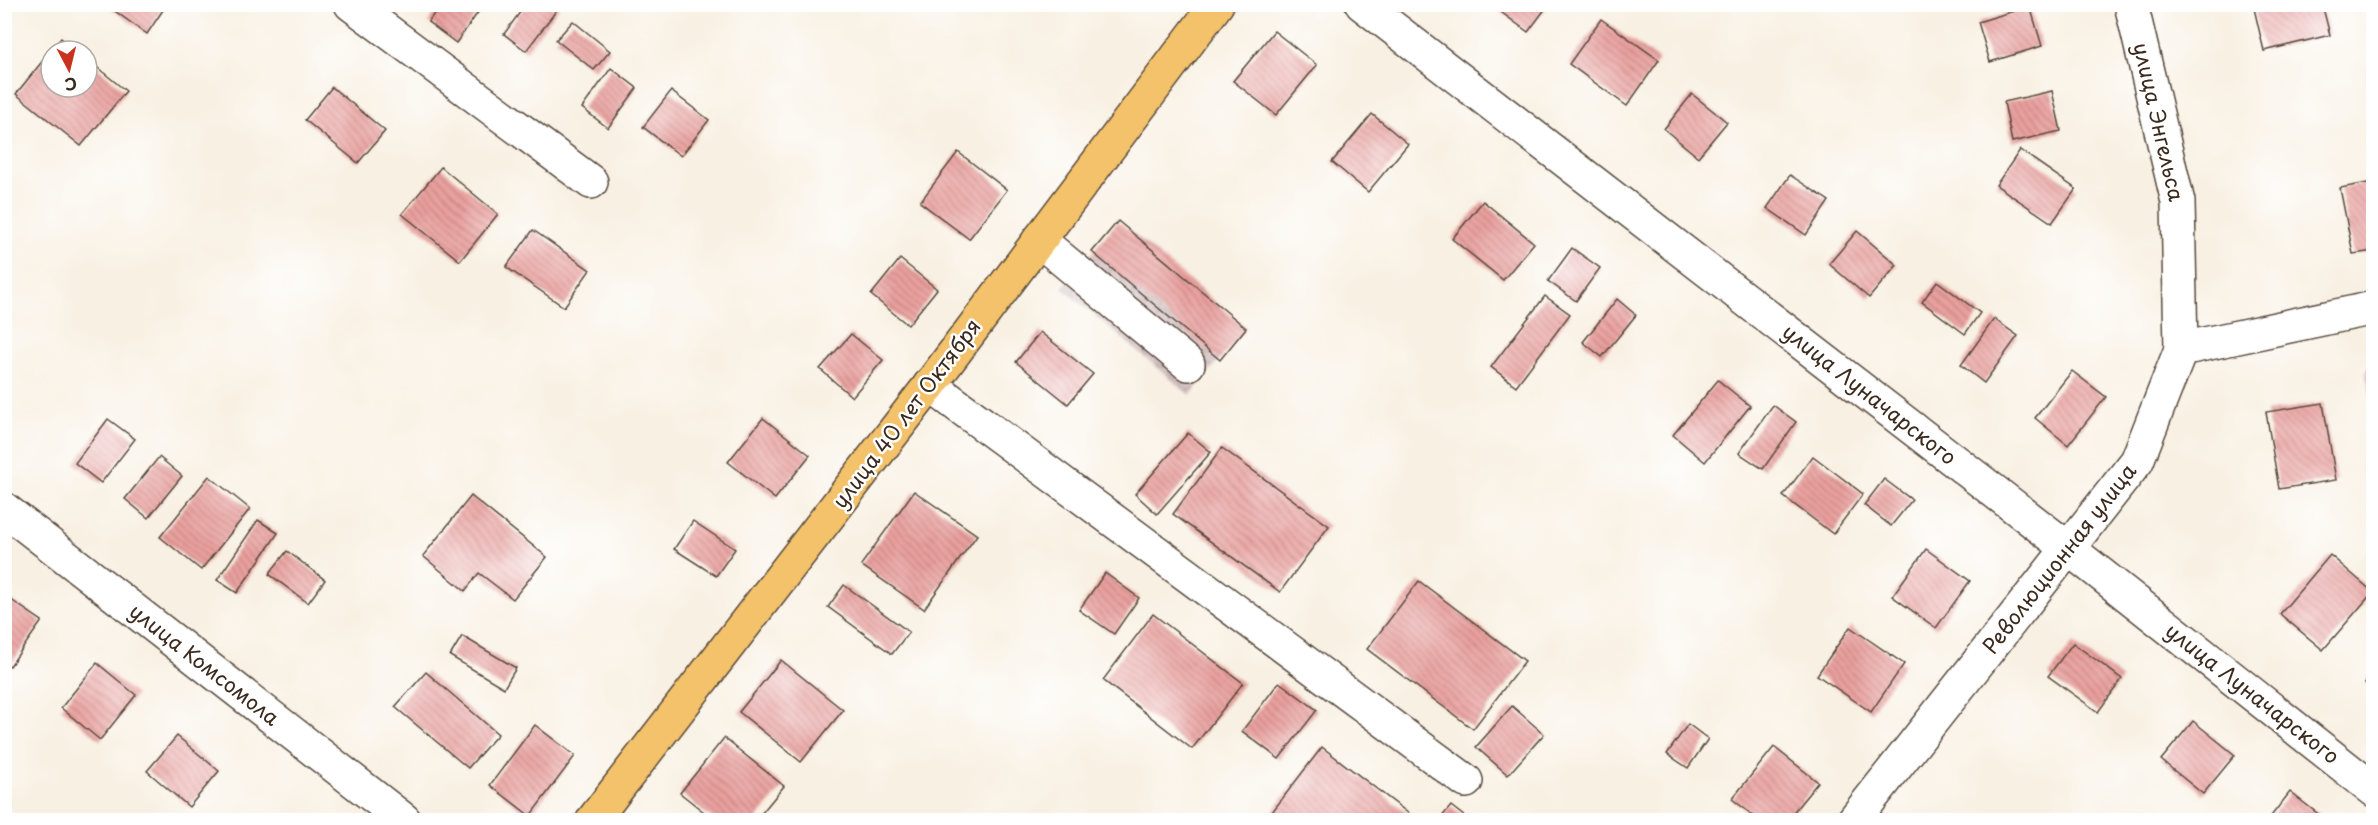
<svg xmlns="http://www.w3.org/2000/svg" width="2378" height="825" font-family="'Playpen Sans',sans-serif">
<defs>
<pattern id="industrial-grid" width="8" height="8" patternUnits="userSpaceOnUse" patternTransform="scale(1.5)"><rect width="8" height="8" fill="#d2bfc0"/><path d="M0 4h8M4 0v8" fill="none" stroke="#b5a4a5"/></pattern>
<pattern id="building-back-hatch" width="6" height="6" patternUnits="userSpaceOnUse" patternTransform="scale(1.5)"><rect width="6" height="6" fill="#eaa19f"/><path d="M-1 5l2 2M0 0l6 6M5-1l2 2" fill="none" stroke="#bf8381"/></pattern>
</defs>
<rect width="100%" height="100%" fill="#fff"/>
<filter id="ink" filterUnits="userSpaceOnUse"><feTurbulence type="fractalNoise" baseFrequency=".0167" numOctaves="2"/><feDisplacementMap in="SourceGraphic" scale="12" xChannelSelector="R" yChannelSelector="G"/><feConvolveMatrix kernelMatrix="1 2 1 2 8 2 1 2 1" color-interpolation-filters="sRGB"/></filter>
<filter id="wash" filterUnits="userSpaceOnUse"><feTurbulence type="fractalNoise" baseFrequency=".008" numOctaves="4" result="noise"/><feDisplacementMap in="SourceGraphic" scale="24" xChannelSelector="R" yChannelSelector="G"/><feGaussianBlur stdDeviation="1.35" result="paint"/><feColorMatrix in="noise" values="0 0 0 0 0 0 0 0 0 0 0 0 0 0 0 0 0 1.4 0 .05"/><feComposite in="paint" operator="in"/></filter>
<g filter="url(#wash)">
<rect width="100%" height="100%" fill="#f8f0e2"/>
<path fill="url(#industrial-grid)" d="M1118 221 1246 328 1190 395 1062 288Z"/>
<g id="blocks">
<g fill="url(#building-back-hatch)">
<path d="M105 4H167L147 34Z"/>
<path d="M441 4H471L479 11 456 43 428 22Z"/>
<path d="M526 4 559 7 526 51 504 34Z"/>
<path d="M1138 4H1150L1145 10Z"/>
<path d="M1490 4H1549L1528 32Z"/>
<path d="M2253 4H2322L2330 35 2264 51Z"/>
<path d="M2030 6 2042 46 1990 62 1978 22Z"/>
<path d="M1601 19 1659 60 1627 106 1569 64Z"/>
<path d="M573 21 610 51 594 70 556 40Z"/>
<path d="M1274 31 1317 65 1276 115 1233 81Z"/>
<path d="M61 38 77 51H51V87H87V59L126 91 81 146 16 94Z"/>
<path d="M611 68 637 88 608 128 582 108Z"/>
<path d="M332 87 385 131 358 163 305 120Z"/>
<path d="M671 91 709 120 681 156 643 127Z"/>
<path d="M2052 91 2061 131 2012 142 2004 102Z"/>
<path d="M1692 94 1727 122 1698 157 1664 129Z"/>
<path d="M1372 114 1408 144 1368 192 1332 162Z"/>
<path d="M2020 150 2076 189 2052 223 1996 185Z"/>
<path d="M958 152 1007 190 969 239 920 202Z"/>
<path d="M441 167 498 214 460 261 402 214Z"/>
<path d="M1790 175 1829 201 1806 235 1767 208Z"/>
<path d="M2374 182V251L2353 254 2340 188Z"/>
<path d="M1483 201 1534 243 1503 280 1452 239Z"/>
<path d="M1118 221 1246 328 1220 360 1092 252Z"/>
<path d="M533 230 590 270 564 307 506 267Z"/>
<path d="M1857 231 1897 265 1869 298 1829 264Z"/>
<path d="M1572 248 1600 268 1576 301 1548 281Z"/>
<path d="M900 259 937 289 908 325 871 295Z"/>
<path d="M1937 281 1980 313 1965 334 1922 302Z"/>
<path d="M1545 296 1570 314 1516 386 1491 367Z"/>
<path d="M1617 299 1636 315 1602 357 1583 342Z"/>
<path d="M1994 319 2018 336 1984 383 1961 365Z"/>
<path d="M1040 332 1093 374 1068 404 1016 362Z"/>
<path d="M851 334 883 360 852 397 820 369Z"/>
<path d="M2374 369V404H2373L2365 371Z"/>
<path d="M2072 371 2106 397 2068 445 2035 418Z"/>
<path d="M1718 380 1750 406 1705 462 1673 435Z"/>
<path d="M2323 403 2336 480 2279 489 2266 412Z"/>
<path d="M1773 405 1796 422 1763 469 1739 453Z"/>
<path d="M763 418 810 455 775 499 728 462Z"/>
<path d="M108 419 135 439 101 483 75 463Z"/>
<path d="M1188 433 1211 452 1157 514 1135 494Z"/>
<path d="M1222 448 1329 526 1280 592 1173 514Z"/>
<path d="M1813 456 1863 494 1833 534 1783 496Z"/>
<path d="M159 457 182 476 148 518 125 499Z"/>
<path d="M209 476 250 509 201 570 160 537Z"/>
<path d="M1884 479 1912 500 1891 526 1864 505Z"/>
<path d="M914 491 977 535 924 609 861 565Z"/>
<path d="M471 496 547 557 513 599 479 573 465 591 423 556Z"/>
<path d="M258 520 278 533 237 593 217 580Z"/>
<path d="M693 521 735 549 716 576 674 549Z"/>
<path d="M1926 549 1970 581 1936 628 1892 596Z"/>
<path d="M287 551 325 580 308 603 269 574Z"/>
<path d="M2330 555 2373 592 2323 650 2280 614Z"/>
<path d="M1105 573 1139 598 1114 634 1079 610Z"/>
<path d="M1419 581 1525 661 1473 729 1367 649Z"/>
<path d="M844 585 909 632 892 654 828 607Z"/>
<path d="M4 595 42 621 10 666 4 663Z"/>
<path d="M1153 614 1243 683 1192 749 1103 680Z"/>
<path d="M1850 627 1904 664 1871 712 1817 675Z"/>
<path d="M462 636 516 668 504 688 450 656Z"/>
<path d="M2073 643 2122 679 2098 712 2048 676Z"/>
<path d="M781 660 843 710 801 762 739 712Z"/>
<path d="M97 663 136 695 100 740 61 708Z"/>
<path d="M426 672 498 734 468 768 395 707Z"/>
<path d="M2374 673V690L2365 683Z"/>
<path d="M1279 682 1317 710 1279 759 1242 731Z"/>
<path d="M1512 706 1544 734 1508 775 1476 747Z"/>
<path d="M2193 721 2235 755 2203 794 2161 760Z"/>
<path d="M1688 724 1708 739 1688 768 1667 754Z"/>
<path d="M535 725 575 756 530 816 490 785Z"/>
<path d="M177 736 219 771 189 807 147 771Z"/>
<path d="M724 738 784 786 756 820H714L680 793Z"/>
<path d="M1322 747 1417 820H1283L1272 812Z"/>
<path d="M1774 747 1818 782 1787 820H1759L1732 799Z"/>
<path d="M2290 792 2326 820H2268Z"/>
<path d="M1451 806 1469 820H1439Z"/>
</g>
</g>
</g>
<g filter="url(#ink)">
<use href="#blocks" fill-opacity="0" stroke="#57483b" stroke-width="1.5"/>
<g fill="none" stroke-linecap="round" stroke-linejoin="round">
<defs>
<g id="minor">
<path d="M351 4 591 182"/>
<path d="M1362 4 2069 549 2374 790"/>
<path d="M2131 4 2178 202 2181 349"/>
<path d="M1039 240 1188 364"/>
<path d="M930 385 1466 781"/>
<path d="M4 509 404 820"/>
<path d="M1854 820 2137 461 2181 349 2374 308"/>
</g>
<path id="major" d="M593 820 930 385 1217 4"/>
</defs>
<use href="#minor" stroke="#57483b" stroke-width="36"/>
<use href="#major" stroke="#57483b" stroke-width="36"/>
<use href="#minor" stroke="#fff" stroke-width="33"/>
<use href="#major" stroke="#f3c26a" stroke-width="33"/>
</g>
</g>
<g text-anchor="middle" stroke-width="5" stroke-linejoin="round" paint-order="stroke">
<g font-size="21" fill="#3b2a1e" stroke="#fff">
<text transform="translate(2158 122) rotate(77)" y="7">улица Энгельса</text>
<text transform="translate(1869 395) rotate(38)" y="7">улица Луначарского</text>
<text transform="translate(907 414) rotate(-53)" y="7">улица 40 лет Октября</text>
<text transform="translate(2060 559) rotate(-52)" y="7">Революционная улица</text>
<text transform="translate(204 665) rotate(38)" y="7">улица Комсомола</text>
<text transform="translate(2252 694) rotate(38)" y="7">улица Луначарского</text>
</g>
</g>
<rect width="2378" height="825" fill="none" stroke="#fff" stroke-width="24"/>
<g transform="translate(69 69) rotate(173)"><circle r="28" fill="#ffffff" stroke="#b1aaa5" stroke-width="1.5"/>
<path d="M0-4.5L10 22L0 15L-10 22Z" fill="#c8321e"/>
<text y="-9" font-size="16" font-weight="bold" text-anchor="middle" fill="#3b2a1e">С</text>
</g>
</svg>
